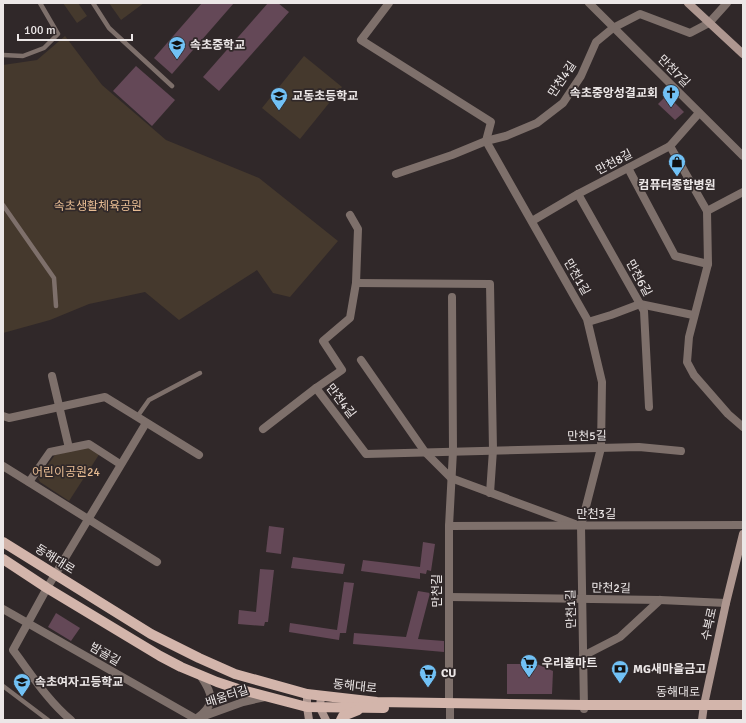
<svg xmlns="http://www.w3.org/2000/svg" width="746" height="723" font-family="Signika,'Noto Sans KR',sans-serif">
<rect width="100%" height="100%" fill="#302829"/>
<g fill="#45392d">
<path d="M63 3H78L87 16 77 23Z"/>
<path d="M109 3H144L121 20Z"/>
<path d="M65 36 102 85 166 140 259 178 338 241 290 297 273 293 257 270 179 320 145 292 89 304 50 320 3 333V65L37 60Z"/>
<path d="M304 56 342 87 300 139 262 108Z"/>
<path d="M89 447 100 453 69 501 40 482 38 478 55 455Z"/>
</g>
<g fill="#644857">
<path d="M202 3H234L172 74 154 58Z"/>
<path d="M268 3H278L289 12 219 91 203 77Z"/>
<path d="M136 66 175 100 152 126 113 91Z"/>
<path d="M667 95 684 112 675 120 658 104Z"/>
<path d="M269 526 284 528 281 554 266 552Z"/>
<path d="M423 542 435 544 431 571 427 570 426 574 420 573V579L361 571 363 560 420 567Z"/>
<path d="M293 557 345 564 343 574 291 568Z"/>
<path d="M260 569 274 570 268 622H265L264 626 238 624 239 610 256 612Z"/>
<path d="M344 582 354 583 346 633H340L339 640 289 632 290 623 337 630Z"/>
<path d="M418 591 430 593 418 639 444 641V652L353 644 354 633 406 637Z"/>
<path d="M56 613 80 628 71 641 48 627Z"/>
<path d="M507 664H537L553 671 552 694H507Z"/>
</g>
<g fill="none" stroke-linecap="round" stroke-linejoin="round">
<g stroke="#7e706b" stroke-width="4.5">
<path d="M93 3 109 28 172 86"/>
<path d="M3 55 23 56 44 48 58 34 40 3"/>
<path d="M3 205 54 278 56 306"/>
<path d="M137 417 149 400 200 373"/>
<path d="M3 686 48 720"/>
</g>
<g stroke="#7e706b" stroke-width="8">
<path d="M389 3 361 40 491 122 486 141 587 319 602 382 601 448 581 526 584 709"/>
<path d="M589 3 743 156"/>
<path d="M670 146 707 211"/>
<path d="M628 168 675 256 708 264"/>
<path d="M396 174 452 155 486 141 506 136 537 123 563 103 581 76 596 42 613 28 640 14 690 33 709 23 727 3"/>
<path d="M743 192 707 211 708 264 689 337 687 362 694 375 728 414 743 427"/>
<path d="M578 194 644 311 649 407"/>
<path d="M532 221 578 194 670 146 699 113"/>
<path d="M356 283 490 284 493 450 490 493"/>
<path d="M588 322 611 315 640 304 693 315"/>
<path d="M361 360 425 452 451 478 575 524"/>
<path d="M52 376 69 448"/>
<path d="M316 388 366 454 639 447 681 451"/>
<path d="M3 416 9 418 105 397 199 455"/>
<path d="M263 429 316 388 342 370 323 341 350 318 356 283 358 229 350 215"/>
<path d="M3 466 157 562"/>
<path d="M29 482 50 452 89 444 120 464"/>
<path d="M449 526 743 525"/>
<path d="M449 597 660 600 726 603"/>
<path d="M3 609 196 719"/>
<path d="M583 656 620 637 660 600"/>
<path d="M200 675C213 694 217 704 196 719L243 702 265 697"/>
<path d="M449 703V526L453 451 452 297"/>
<path d="M450 708V720"/>
<path d="M71 720C48 701 31 674 13 650L47 588 146 423"/>
</g>
<g stroke="#ae9790" stroke-width="8">
<path d="M688 3 743 54"/>
<path d="M307 694V707L309 720"/>
<path d="M321 695 320 708 326 720"/>
<path d="M702 720 704 705 726 603 743 534"/>
</g>
<g stroke="#d3b5ab" stroke-width="10">
<path d="M3 542 151 634 199 658 235 674 307 694 377 702 584 705H743"/>
<path d="M3 559 47 588 160 656 181 667 217 682 238 689 307 707 384 708"/>
<path d="M341 720 343 716 358 710"/>
</g>
</g>
<defs>
<symbol id="school-pin" viewBox="-11 -11 22 30"><path d="M0 17L-7.5 6A9.5 9.5 0 1 1 7.5 6Z" fill="#71c1f5" stroke="#302829"/><path d="M0-5L7-2L0 1L-7-2ZM-4 1L0 2.5L4 1V4Q0 6-4 4Z" fill="#111"/></symbol>
<symbol id="church-pin" viewBox="-11 -11 22 30"><path d="M0 17L-7.5 6A9.5 9.5 0 1 1 7.5 6Z" fill="#71c1f5" stroke="#302829"/><path d="M-1.2-6h2.4v3.5h3.3v2.4h-3.3V6h-2.4V-.1h-3.3v-2.4h3.3Z" fill="#111"/></symbol>
<symbol id="shop-pin" viewBox="-11 -11 22 30"><path d="M0 17L-7.5 6A9.5 9.5 0 1 1 7.5 6Z" fill="#71c1f5" stroke="#302829"/><path d="M-5-2.5h2.3a2.7 3.5 0 0 1 5.4 0H5L5.5 6h-11ZM-1.5-2.5h3a1.5 2.3 0 0 0-3 0Z" fill="#111"/></symbol>
<symbol id="supermarket-pin" viewBox="-11 -11 22 30"><path d="M0 17L-7.5 6A9.5 9.5 0 1 1 7.5 6Z" fill="#71c1f5" stroke="#302829"/><path d="M-6-5.5h2.5l.6 2H6L4.5 2H-2.5L-4.4-4H-6ZM-1.5 3.2a1.3 1.3 0 1 0 .1 0ZM3 3.2a1.3 1.3 0 1 0 .1 0Z" fill="#111"/></symbol>
<symbol id="bank-pin" viewBox="-11 -11 22 30"><path d="M0 17L-7.5 6A9.5 9.5 0 1 1 7.5 6Z" fill="#71c1f5" stroke="#302829"/><path d="M-6-4H6V4H-6ZM0-2.3a2.3 2.3 0 1 0 0 4.6a2.3 2.3 0 1 0 0-4.6Z" fill="#111"/></symbol>
</defs>
<g fill-rule="evenodd">
<use href="#school-pin" x="167" y="35" width="20" height="27"/>
<use href="#church-pin" x="661" y="83" width="20" height="27"/>
<use href="#school-pin" x="269" y="86" width="20" height="27"/>
<use href="#shop-pin" x="667" y="152" width="20" height="27"/>
<use href="#supermarket-pin" x="519" y="653" width="20" height="27"/>
<use href="#bank-pin" x="610" y="659" width="20" height="27"/>
<use href="#supermarket-pin" x="418" y="663" width="20" height="27"/>
<use href="#school-pin" x="12" y="672" width="20" height="27"/>
</g>
<g text-anchor="middle" stroke-width="3.5" stroke-linejoin="round" paint-order="stroke">
<g font-size="12" font-weight="bold" fill="#ece7e7" stroke="#302829" text-anchor="start">
<text x="190" y="49">속초중학교</text>
<text x="658" y="97" text-anchor="end">속초중앙성결교회</text>
<text x="292" y="100">교동초등학교</text>
<text x="677" y="189" text-anchor="middle">컴퓨터종합병원</text>
<text x="542" y="667">우리홈마트</text>
<text x="633" y="673">MG새마을금고</text>
<text x="441" y="677">CU</text>
<text x="35" y="686">속초여자고등학교</text>
</g>
<g font-size="12" fill="#ece7e7" stroke="#302829">
<text transform="translate(674 71) rotate(45)" y="4">만천7길</text>
<text transform="translate(562 79) rotate(-56)" y="4">만천4길</text>
<text transform="translate(614 162) rotate(-28)" y="4">만천8길</text>
<text transform="translate(577 277) rotate(60)" y="4">만천1길</text>
<text transform="translate(639 278) rotate(61)" y="4">만천6길</text>
<text transform="translate(341 401) rotate(52)" y="4">만천4길</text>
<text transform="translate(587 436) rotate(-1)" y="4">만천5길</text>
<text x="596" y="518">만천3길</text>
<text transform="translate(55 559) rotate(32)" y="4">동해대로</text>
<text transform="translate(611 588) rotate(1)" y="4">만천2길</text>
<text transform="translate(437 591) rotate(-90)" y="4">만천길</text>
<text transform="translate(571 609) rotate(-91)" y="4">만천1길</text>
<text transform="translate(709 624) rotate(-78)" y="4">수복로</text>
<text transform="translate(105 654) rotate(30)" y="4">밤골길</text>
<text transform="translate(355 686) rotate(6)" y="4">동해대로</text>
<text x="678" y="696">동해대로</text>
<text transform="translate(227 696) rotate(-18)" y="4">배움터길</text>
</g>
<g font-size="12" fill="#e7bc93" stroke="#302829">
<text x="98" y="210">속초생활체육공원</text>
<text x="66" y="476">어린이공원24</text>
</g>
</g>
<rect width="746" height="723" fill="none" stroke="#ece7e7" stroke-width="8"/>
<path d="M18 34v6h114v-6" fill="none" stroke="#ece7e7" stroke-width="2"/>
<text x="24" y="34" font-size="12" fill="#ece7e7" stroke="#302829" stroke-width="3" paint-order="stroke">100 m</text>
</svg>
